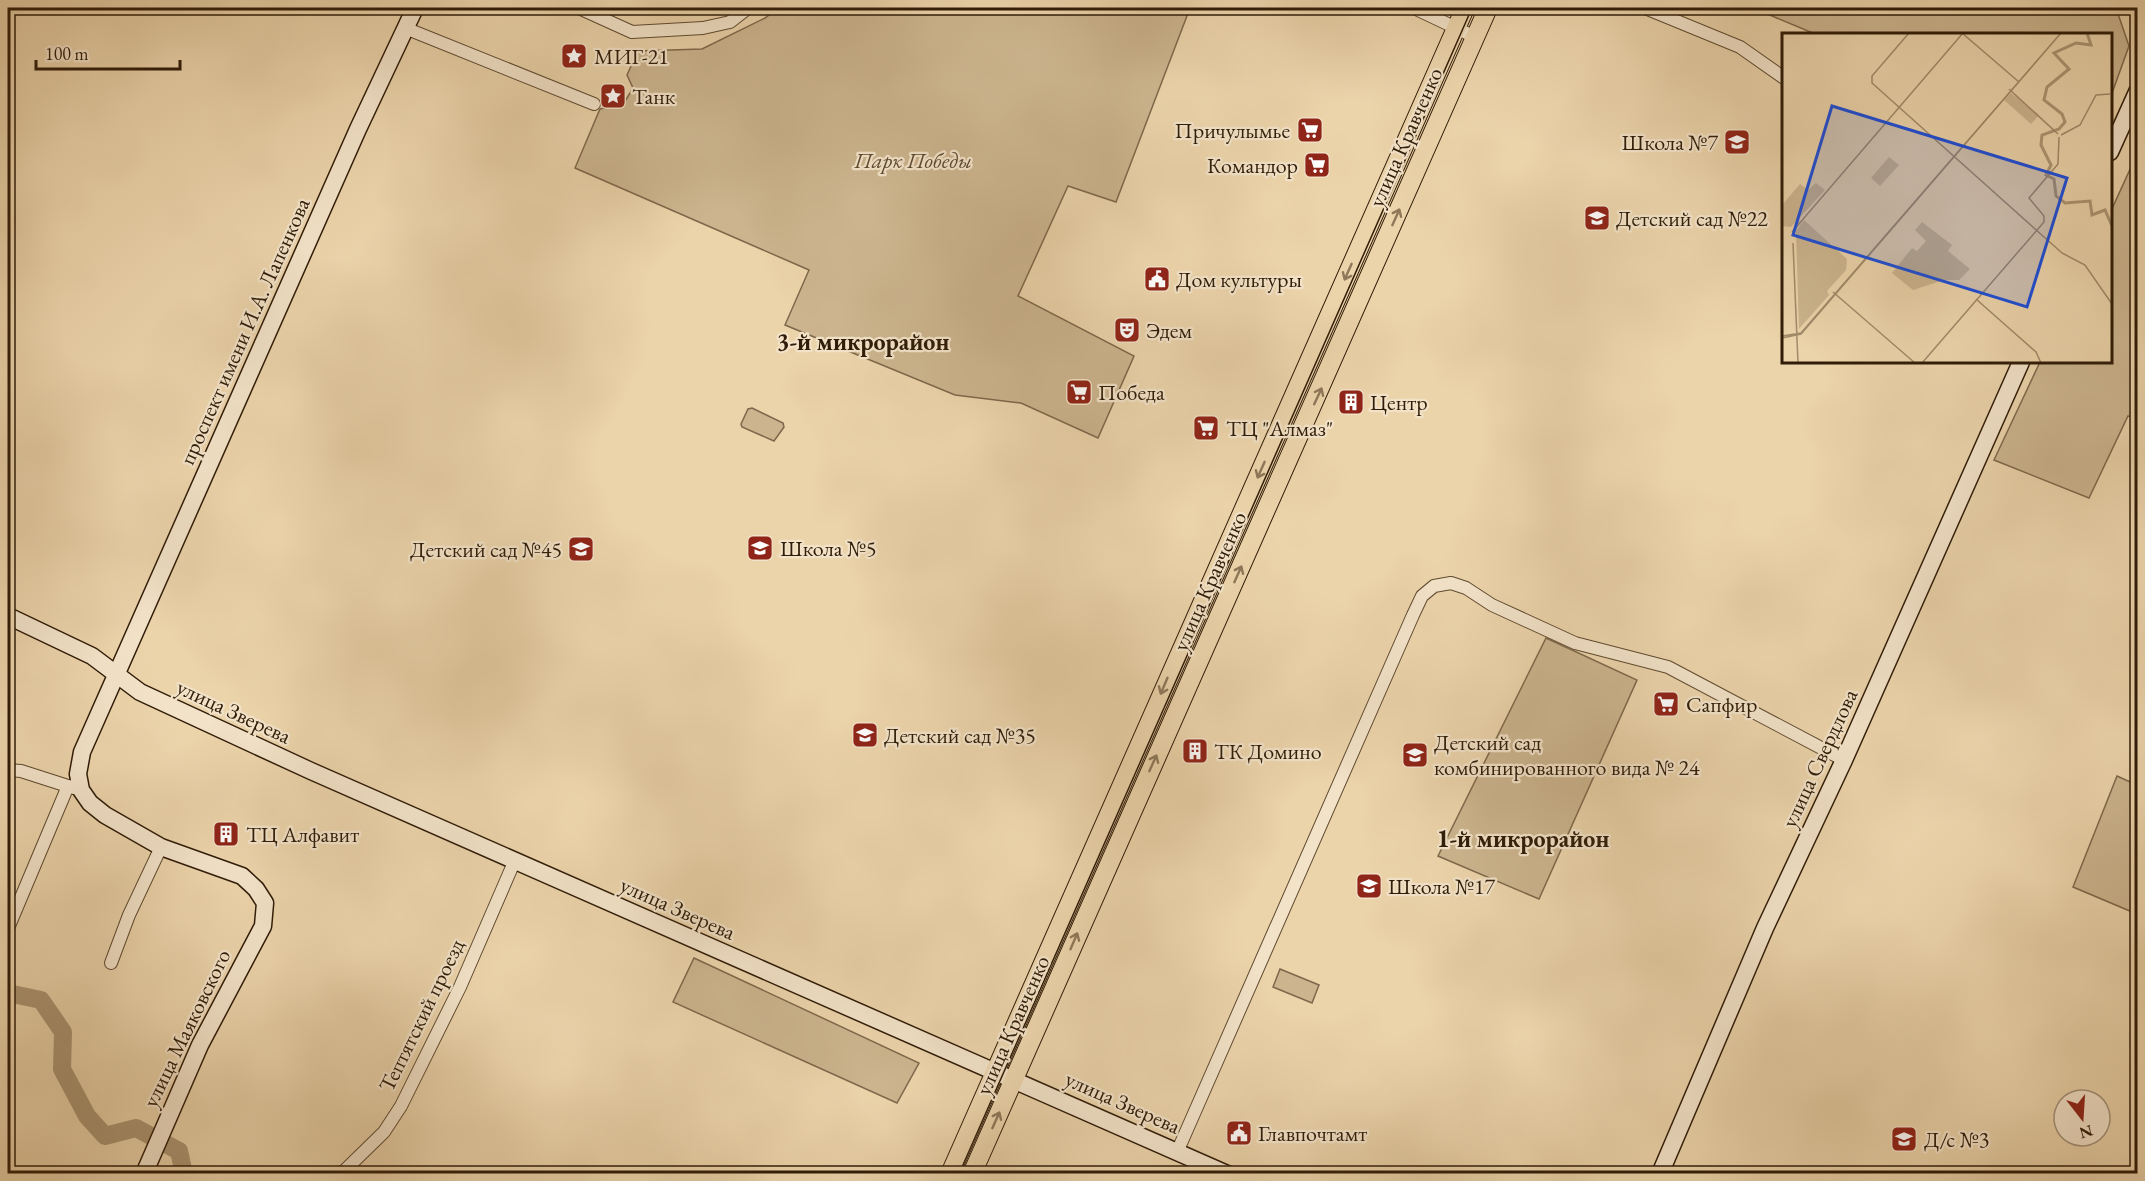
<svg xmlns="http://www.w3.org/2000/svg" width="2145" height="1181" font-family="'EB Garamond',serif">
<rect width="100%" height="100%" fill="#ebd3aa"/>
<filter id="stains"><feTurbulence type="fractalNoise" baseFrequency=".00333" numOctaves="4"/><feColorMatrix values="0 0 0 0 .2 0 0 0 0 .09 0 0 0 0 .02 0 0 0 .5 -.17"/></filter>
<radialGradient id="worn" r=".72"><stop offset=".6" stop-color="#630" stop-opacity="0"/><stop offset="1" stop-color="#630" stop-opacity=".3"/></radialGradient>
<g fill="#cbb48e" stroke="#7e684b" stroke-width="1.5">
<path d="M778 8H1190L1116 202 1068 186 1018 296 1134 356 1098 438 1021 403 955 395 785 325 809 270 575 168 600 109 624 103 633 88 627 75 638 51 702 49 765 18Z"/>
<path d="M1762 8H2116L2129 46 2111 96 2110 34H1815L1760 11Z"/>
<path d="M2137 154V419L2128 416 2089 498 1994 460 2040 362H2110L2111 211Z"/>
<path d="M752 408 783 423 784 427 774 441 742 427 741 424 748 409Z"/>
<path d="M1546 638 1637 680 1539 899 1438 856Z"/>
<path d="M2117 776 2137 785V914L2073 887Z"/>
<path d="M694 958 919 1063 897 1103 673 1002Z"/>
<path d="M1280 969 1319 985 1312 1003 1273 987Z"/>
</g>
<g fill="none" stroke-linecap="round" stroke-linejoin="round">
<path stroke="#ab9573" stroke-width="18" d="M8 993 41 1000 63 1032 62 1069 87 1116 105 1136 136 1128 179 1151 184 1174"/>
<defs>
<g id="street">
<path d="M579 8 632 32 703 28 730 22 748 8"/>
<path d="M1414 8 1475 37"/>
<path d="M1645 8 1740 47 1784 78"/>
<path d="M405 28 594 104"/>
<path d="M8 770 21 771 74 788"/>
<path d="M9 926 68 786"/>
<path d="M111 963 129 915 161 847"/>
<path d="M1178 1150 1413 615 1422 596 1434 586 1451 583 1466 588 1492 605 1575 643 1668 667 1844 760"/>
<path d="M341 1174 384 1132 401 1106 460 987 515 860"/>
</g>
<g id="secondary">
<path d="M2110 152 2138 90"/>
<path d="M8 616 92 656 140 692 311 771 1227 1174"/>
<path d="M144 1174 200 1045 263 926 265 903 256 889 242 876 161 847 105 815 90 803 81 790 78 774 82 752 358 129 415 8"/>
<path d="M1660 1174 1765 928 1844 760 2021 362"/>
</g>
<g id="primary">
<path d="M950 1174 1465 8"/>
<path d="M972 1174 1488 8"/>
</g>
</defs>
<use href="#street" stroke="#5f4a30" stroke-width="14"/>
<use href="#secondary" stroke="#301c08" stroke-width="19"/>
<use href="#primary" stroke="#301c08" stroke-width="20"/>
<use href="#street" stroke="#f2e2c8" stroke-width="12"/>
<use href="#secondary" stroke="#f2e2c8" stroke-width="16"/>
<use href="#primary" stroke="#ebd3aa" stroke-width="18"/>
<path stroke="#301c08" stroke-width="1.5" d="M959 1174 1472 8"/>
</g>
<defs><path id="oneway-shaft" d="M-6 0H5M1.5-3L5.5 0L1.5 3" fill="none" stroke-width="1.6" stroke-linecap="round" stroke-linejoin="round" transform="scale(1.5)"/></defs>
<g stroke="#8e7859">
<use href="#oneway-shaft" transform="translate(1396 217) rotate(-66)"/>
<use href="#oneway-shaft" transform="translate(1348 272) rotate(114)"/>
<use href="#oneway-shaft" transform="translate(1318 396) rotate(-65)"/>
<use href="#oneway-shaft" transform="translate(1261 470) rotate(114)"/>
<use href="#oneway-shaft" transform="translate(1238 574) rotate(-66)"/>
<use href="#oneway-shaft" transform="translate(1164 686) rotate(113)"/>
<use href="#oneway-shaft" transform="translate(1153 763) rotate(-66)"/>
<use href="#oneway-shaft" transform="translate(1074 941) rotate(-67)"/>
<use href="#oneway-shaft" transform="translate(996 1120) rotate(-66)"/>
</g>
<defs>
<symbol id="sight-square" viewBox="-11 -11 22 22"><rect x="-9" y="-9" width="18" height="18" rx="4" fill="#8f2418" stroke="#f2e2c8"/><path d="M0-6L1.8-2.2L6-1.7L2.9 1.2L3.7 5.4L0 3.3L-3.7 5.4L-2.9 1.2L-6-1.7L-1.8-2.2Z" fill="#fff"/></symbol>
<symbol id="supermarket-square" viewBox="-11 -11 22 22"><rect x="-9" y="-9" width="18" height="18" rx="4" fill="#8f2418" stroke="#f2e2c8"/><path d="M-6-5.5h2.5l.6 2H6L4.5 2H-2.5L-4.4-4H-6ZM-1.5 3.2a1.3 1.3 0 1 0 .1 0ZM3 3.2a1.3 1.3 0 1 0 .1 0Z" fill="#fff"/></symbol>
<symbol id="school-square" viewBox="-11 -11 22 22"><rect x="-9" y="-9" width="18" height="18" rx="4" fill="#8f2418" stroke="#f2e2c8"/><path d="M0-5L7-2L0 1L-7-2ZM-4 1L0 2.5L4 1V4Q0 6-4 4Z" fill="#fff"/></symbol>
<symbol id="civic-square" viewBox="-11 -11 22 22"><rect x="-9" y="-9" width="18" height="18" rx="4" fill="#8f2418" stroke="#f2e2c8"/><path d="M-.6-6.5H3V-4.5H.6V-3L4-1V1h2V6H-6V1h2V-1L-.6-3ZM-1.2 2.5V6h2.4V2.5Z" fill="#fff"/></symbol>
<symbol id="theatre-square" viewBox="-11 -11 22 22"><rect x="-9" y="-9" width="18" height="18" rx="4" fill="#8f2418" stroke="#f2e2c8"/><path d="M-5-5.5Q0-4 5-5.5V0Q5 5 0 6Q-5 5-5 0ZM-3.3-2.5H-1v1.5H-3.3ZM1-2.5H3.3v1.5H1ZM-2.8 1Q0 5.5 2.8 1Z" fill="#fff"/></symbol>
<symbol id="building-square" viewBox="-11 -11 22 22"><rect x="-9" y="-9" width="18" height="18" rx="4" fill="#8f2418" stroke="#f2e2c8"/><path d="M-4-6H4V6H1V3H-1V6H-4ZM-2.5-4.3h1.7v1.8h-1.7ZM.8-4.3h1.7v1.8H.8ZM-2.5-1h1.7V.8h-1.7ZM.8-1h1.7V.8H.8Z" fill="#fff"/></symbol>
</defs>
<g fill-rule="evenodd">
<use href="#sight-square" x="559" y="41" width="30" height="30"/>
<use href="#sight-square" x="598" y="81" width="30" height="30"/>
<use href="#supermarket-square" x="1295" y="115" width="30" height="30"/>
<use href="#school-square" x="1722" y="127" width="30" height="30"/>
<use href="#supermarket-square" x="1302" y="150" width="30" height="30"/>
<use href="#school-square" x="1582" y="203" width="30" height="30"/>
<use href="#civic-square" x="1142" y="264" width="30" height="30"/>
<use href="#theatre-square" x="1112" y="315" width="30" height="30"/>
<use href="#supermarket-square" x="1064" y="377" width="30" height="30"/>
<use href="#building-square" x="1336" y="387" width="30" height="30"/>
<use href="#supermarket-square" x="1191" y="413" width="30" height="30"/>
<use href="#school-square" x="745" y="533" width="30" height="30"/>
<use href="#school-square" x="566" y="534" width="30" height="30"/>
<use href="#supermarket-square" x="1651" y="689" width="30" height="30"/>
<use href="#school-square" x="850" y="720" width="30" height="30"/>
<use href="#building-square" x="1180" y="736" width="30" height="30"/>
<use href="#school-square" x="1400" y="740" width="30" height="30"/>
<use href="#building-square" x="211" y="819" width="30" height="30"/>
<use href="#school-square" x="1354" y="871" width="30" height="30"/>
<use href="#civic-square" x="1224" y="1118" width="30" height="30"/>
<use href="#school-square" x="1889" y="1124" width="30" height="30"/>
</g>
<g text-anchor="middle" stroke-width="4.5" stroke-linejoin="round" paint-order="stroke">
<g font-size="22" fill="#301c08" stroke="#f2e2c8" text-anchor="start">
<text x="594" y="64">МИГ-21</text>
<text x="632" y="104">Танк</text>
<text x="1290" y="138" text-anchor="end">Причулымье</text>
<text x="1718" y="150" text-anchor="end">Школа №7</text>
<text x="1298" y="173" text-anchor="end">Командор</text>
<text x="1616" y="226">Детский сад №22</text>
<text x="1176" y="287">Дом культуры</text>
<text x="1146" y="338">Эдем</text>
<text x="1098" y="400">Победа</text>
<text x="1370" y="410">Центр</text>
<text x="1226" y="436">ТЦ "Алмаз"</text>
<text x="780" y="556">Школа №5</text>
<text x="562" y="557" text-anchor="end">Детский сад №45</text>
<text x="1686" y="712">Сапфир</text>
<text x="884" y="743">Детский сад №35</text>
<text x="1434" y="750">Детский сад<tspan x="1434" dy="25">комбинированного вида № 24</tspan></text>
<text x="1214" y="759">ТК Домино</text>
<text x="246" y="842">ТЦ Алфавит</text>
<text x="1388" y="894">Школа №17</text>
<text x="1258" y="1141">Главпочтамт</text>
<text x="1924" y="1147">Д/с №3</text>
</g>
<g font-size="22" fill="#301c08" stroke="#f2e2c8">
<text transform="translate(1405 137) rotate(-66)" y="8">улица Кравченко</text>
<text transform="translate(244 331) rotate(-66)" y="8">проспект имени И.А. Лапенкова</text>
<text transform="translate(1209 581) rotate(-66)" y="8">улица Кравченко</text>
<text transform="translate(234 711) rotate(25)" y="8">улица Зверева</text>
<text transform="translate(1819 758) rotate(-65)" y="8">улица Свердлова</text>
<text transform="translate(678 908) rotate(24)" y="8">улица Зверева</text>
<text transform="translate(421 1015) rotate(-64)" y="8">Тептятский проезд</text>
<text transform="translate(1012 1025) rotate(-66)" y="8">улица Кравченко</text>
<text transform="translate(186 1028) rotate(-64)" y="8">улица Маяковского</text>
<text transform="translate(1123 1102) rotate(24)" y="8">улица Зверева</text>
</g>
<g font-size="22" font-style="italic" fill="#5e4a30" stroke="#f2e2c8">
<text x="913" y="168">Парк Победы</text>
</g>
<g font-size="24" font-weight="bold" fill="#301c08" stroke="#f2e2c8">
<text x="863" y="350">3-й микрорайон</text>
<text x="1523" y="847">1-й микрорайон</text>
</g>
</g>
<g transform="translate(1782 33)">
<rect width="330" height="330" fill="#ebd3aa"/>
<path d="M229 60 257 82 249 91 222 67ZM107 124 117 132 98 153 89 145ZM34 150 43 157 9 194 0 193V172L18 151 26 157ZM22 187 65 226 64 237 45 258 47 262 17 296 14 198ZM140 189 170 212 166 218 188 236 177 247H162L131 257 110 240 130 215 135 218 144 208 133 197Z" fill="#cbb48e"/>
<path fill="none" stroke="#ab9573" stroke-width="3" d="M305 0 309 12 294 10 272 20 287 36 265 54 262 67 280 81 283 89 277 96 260 102 259 112 269 132 264 142 272 146 274 163 283 170 308 168 310 182 323 177 330 193"/>
<path fill="none" stroke="#a08a69" stroke-width="1.5" d="M127 0 90 43V50L280 220 303 232 330 271M180 0 237 49M227 56 276 101M279 102 298 92 314 62 328 61M10 199 181 0M11 210 16 330M51 259 133 330M194 266 254 319 259 330M0 303 19 300 279 0M0 305 19 301 279 0M140 330 262 189V183L247 165 276 131 277 104"/>
<path fill="#1d4ed8" fill-opacity="0.15" stroke="#1d4ed8" stroke-width="3" d="M50 73 285 145 245 274 11 202Z"/>
<rect width="330" height="330" fill="none" stroke="#301c08" stroke-width="3"/>
</g>
<rect width="2145" height="1181" fill="none" stroke="#ebd3aa" stroke-width="30"/>
<rect x="9" y="9" width="2127" height="1163" fill="none" stroke="#301c08" stroke-width="3"/>
<rect x="15" y="15" width="2115" height="1151" fill="none" stroke="#301c08" stroke-width="1.5"/>
<g transform="translate(2082 1118) rotate(163)"><circle r="28" fill="#f2e2c8" stroke="#a4937b" stroke-width="1.5"/>
<path d="M0-4.5L10 22L0 15L-10 22Z" fill="#8f2418"/>
<text y="-9" font-size="16" font-weight="bold" text-anchor="middle" fill="#301c08">N</text>
</g>
<path d="M36 60v9h144v-9" fill="none" stroke="#301c08" stroke-width="3"/>
<text x="45" y="60" font-size="18" fill="#301c08" stroke="#f2e2c8" stroke-width="4.5" paint-order="stroke">100 m</text>
<rect width="100%" height="100%" filter="url(#stains)"/>
<rect width="100%" height="100%" fill="url(#worn)"/>
</svg>
